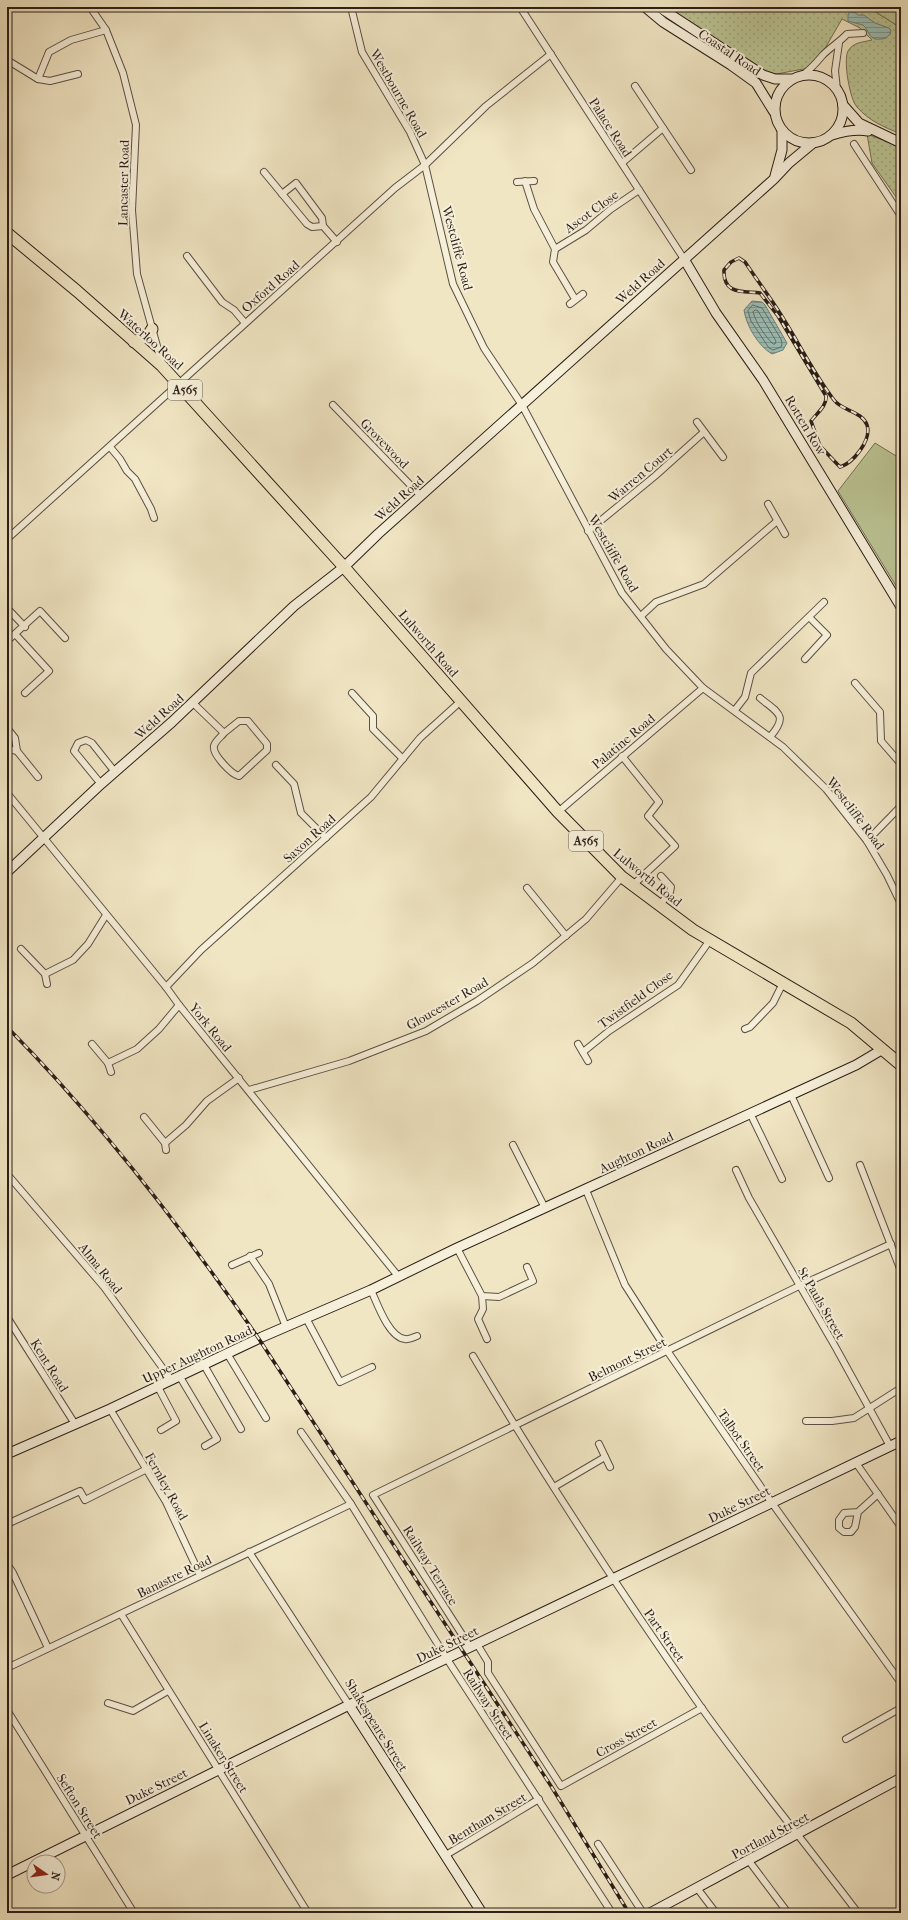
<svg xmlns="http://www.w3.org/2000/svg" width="908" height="1920" font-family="'IM FELL French Canon',serif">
<defs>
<pattern id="grass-dots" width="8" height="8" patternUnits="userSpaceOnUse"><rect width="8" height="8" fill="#bbc494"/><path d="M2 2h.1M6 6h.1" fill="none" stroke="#a1a87f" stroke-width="1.8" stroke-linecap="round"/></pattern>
<pattern id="wetland-marsh" width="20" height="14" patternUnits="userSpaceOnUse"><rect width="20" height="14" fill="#bbc494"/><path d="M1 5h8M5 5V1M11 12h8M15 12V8" fill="none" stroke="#a1a87f"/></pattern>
<pattern id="water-rules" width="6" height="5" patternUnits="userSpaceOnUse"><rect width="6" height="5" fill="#9bbfb7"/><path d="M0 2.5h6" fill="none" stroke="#7f9b94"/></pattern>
</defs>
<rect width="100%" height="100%" fill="#f1e6c4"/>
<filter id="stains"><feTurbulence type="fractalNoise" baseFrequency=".005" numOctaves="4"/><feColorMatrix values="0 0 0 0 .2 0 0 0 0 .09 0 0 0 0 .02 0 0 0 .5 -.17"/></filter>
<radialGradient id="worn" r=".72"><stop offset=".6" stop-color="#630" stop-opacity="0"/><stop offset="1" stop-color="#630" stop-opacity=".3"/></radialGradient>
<g fill="url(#grass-dots)" stroke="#737156">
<path d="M668 7H868L901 28V134C884 127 869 121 857 107 850 100 843 61 848 51 853 42 864 42 872 40L860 28 842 19 824 50 809 68 771 75Z"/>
<path d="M867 134 901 147V204L872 163Z"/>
</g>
<path fill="url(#wetland-marsh)" stroke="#737156" d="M868 7H901V28Z"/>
<path fill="#bbc494" stroke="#737156" d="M875 443 901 459V594L838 491Z"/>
<g fill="url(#water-rules)" stroke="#6e7f78">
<path d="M850 11H853L858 15H864L875 23 889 28 891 30 890 34C888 37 886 38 882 39 868 41 870 31 863 25L848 21V15Z"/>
<path d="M752 301 762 302 765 305 787 343 783 350 772 354C758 346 746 325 744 310Z"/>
</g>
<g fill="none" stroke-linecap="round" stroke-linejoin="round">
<g stroke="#636e68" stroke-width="1">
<path d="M753 305 762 308 781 339 782 344 781 347 773 350 769 348 751 321 748 311Z"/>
<path d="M756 310 758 311 776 341 775 344H773C765 336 756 323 753 312Z"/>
</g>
<defs>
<g id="street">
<path d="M90 7 106 30 123 73 136 125 132 210 137 274 162 364"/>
<path d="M351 7 362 52 410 132 425 165 453 284 484 348 522 405 622 593 666 649 703 688 783 747 826 789 867 841 887 875 901 904"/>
<path d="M520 7 684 259"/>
<path d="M7 60 38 79 50 81 78 74"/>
<path d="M804 74C812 68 816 63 822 56 829 48 840 42 847 34L863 33"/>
<path d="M38 79 49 52 71 40 106 30"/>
<path d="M635 86 691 170"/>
<path d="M837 89 835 71 839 43"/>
<path d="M854 144 901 216"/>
<path d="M622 163 663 128"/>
<path d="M264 172 307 224 312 227 323 226 337 242"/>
<path d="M525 181 534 209 555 249 586 230 611 209 639 190"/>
<path d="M517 182 534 181"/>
<path d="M282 194 296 183 322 218 323 226"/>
<path d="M555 249 553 262 575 299"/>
<path d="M187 256 222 302 234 310 245 323"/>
<path d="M570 304 583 294"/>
<path d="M333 405 421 496"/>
<path d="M697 422 723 457"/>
<path d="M110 447 120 459 127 471 135 479 151 509 154 518"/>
<path d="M768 504 785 534"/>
<path d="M588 531 655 476 704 432"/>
<path d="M7 539 395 188 425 165 486 106 551 54"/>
<path d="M7 608 25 627"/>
<path d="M641 616 656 602 704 584 776 522"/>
<path d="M16 635 49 671 25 693"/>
<path d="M7 641 40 611 65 638"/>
<path d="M805 659 827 635 809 617"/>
<path d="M855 683 880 712 881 741 901 764"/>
<path d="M352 693 373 716V729L403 759"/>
<path d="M760 698C778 713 789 715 770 737"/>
<path d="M193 703 224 733 239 721H248L267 744V750L239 776C231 774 212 754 214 746 215 741 221 737 224 733"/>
<path d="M735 710 745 697 751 673 824 602"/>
<path d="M7 728 15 738 17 751"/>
<path d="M7 751 13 750 17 751 38 777"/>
<path d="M622 756 659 802 648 816 675 846 633 885"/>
<path d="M276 765 294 784 301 813 326 838"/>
<path d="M101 784 74 751 78 743 86 740 92 743 115 772"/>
<path d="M7 793 166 987 179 1005 398 1276"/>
<path d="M558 812 703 688"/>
<path d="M867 841 901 806"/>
<path d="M527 888 566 936"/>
<path d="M660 905 670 892 671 887 661 876"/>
<path d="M21 949 45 974 47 984"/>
<path d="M45 974 73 960 88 944 106 915"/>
<path d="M166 987 201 950 371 797 420 738 461 701"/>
<path d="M745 1029 750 1027 773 1003 783 983"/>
<path d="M92 1044 108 1063 111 1072"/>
<path d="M578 1044 588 1061"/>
<path d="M583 1052 609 1031 678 985 710 940"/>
<path d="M108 1063 137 1049 159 1029 179 1005"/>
<path d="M249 1090 349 1061 426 1031 477 1001 533 963 586 919 622 877"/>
<path d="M791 1095 829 1178"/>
<path d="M750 1113 782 1179"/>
<path d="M144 1117 165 1143 166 1150"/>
<path d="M165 1143 186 1125 207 1101 239 1078"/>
<path d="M513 1145 545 1208"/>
<path d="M860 1165 901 1271"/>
<path d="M736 1170 749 1198 836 1348 890 1446"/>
<path d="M7 1174 104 1287 172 1381"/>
<path d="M586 1190 625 1285 668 1352 772 1503 901 1683"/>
<path d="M457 1248 482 1296 499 1297 533 1281 527 1267"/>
<path d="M250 1256 269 1284 286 1327"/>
<path d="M232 1265 259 1253"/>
<path d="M371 1290C377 1303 389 1338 405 1339 409 1340 414 1337 417 1336"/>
<path d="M482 1296 483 1309 478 1319 487 1339"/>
<path d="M7 1317 75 1424"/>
<path d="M306 1318 340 1382 372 1367"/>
<path d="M228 1355 266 1418"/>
<path d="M473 1356C544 1476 621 1593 701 1707 751 1777 806 1844 858 1913"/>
<path d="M204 1365 241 1429"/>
<path d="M180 1377 217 1439 205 1446"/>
<path d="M158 1387 176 1421 161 1430"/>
<path d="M110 1409 166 1502 200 1575"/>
<path d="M806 1421H832L854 1418 901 1388"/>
<path d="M301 1432 351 1504 447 1659 612 1913"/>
<path d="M599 1444 610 1467"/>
<path d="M856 1463 901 1527"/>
<path d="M554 1487 605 1457"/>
<path d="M858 1512 844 1513 839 1520V1528L844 1532H851L855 1527 858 1512 878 1494"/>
<path d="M7 1524 80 1491 85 1500 147 1469"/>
<path d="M249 1552 349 1705"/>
<path d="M7 1564 13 1573 48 1648"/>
<path d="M121 1614 308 1913"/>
<path d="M477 1644 488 1662V1673L561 1786 702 1708"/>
<path d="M470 1647 373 1495 799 1286 891 1244"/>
<path d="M7 1668 351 1504"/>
<path d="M108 1703 133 1711 168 1691"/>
<path d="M7 1710 134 1913"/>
<path d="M846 1739 901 1708"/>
<path d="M598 1844 643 1913"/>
<path d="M446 1855 539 1799"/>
<path d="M749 1861 788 1913"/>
<path d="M697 1888 716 1913"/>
</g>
<g id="secondary">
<path d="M645 7 663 22 731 65 756 83 774 112"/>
<path d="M659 7 763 75 775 79H791"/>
<circle cx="809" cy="109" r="34"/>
<path d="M843 105 859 123 901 143"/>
<path d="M832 135C845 131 855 129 868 131"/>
<path d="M775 176 782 150V131"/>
<path d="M684 259 716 313 763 380 901 607"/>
<path d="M7 872 101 784 172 722 294 606 344 567 378 534 774 179 789 163 813 143"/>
<path d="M7 1454 110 1409 262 1337 371 1290 457 1248 856 1065 883 1049"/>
<path d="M349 1705 482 1913"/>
<path d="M7 1875 349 1705 901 1441"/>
<path d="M650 1913 901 1778"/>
</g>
<g id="highway">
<path d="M7 233 77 291 162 366 344 567 558 812 622 877 693 930 851 1023 901 1065"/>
<path d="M134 342 148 336 152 329"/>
</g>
</defs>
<use href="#street" stroke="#5c5044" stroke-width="8"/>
<use href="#secondary" stroke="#2b1e19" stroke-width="11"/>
<use href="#highway" stroke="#2b1e19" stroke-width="13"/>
<use href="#street" stroke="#f6efd9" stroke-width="6"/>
<use href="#secondary" stroke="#f6efd9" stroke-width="9"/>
<use href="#highway" stroke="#f1e6c4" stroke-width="11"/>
<defs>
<g id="rail">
<path d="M739 258 745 262C755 277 766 292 776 307 796 337 812 371 834 400 842 411 862 411 867 425 872 440 853 463 840 467L820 446 811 421C817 413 827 406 826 396L778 316 760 293C743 291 723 295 724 270L731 262Z"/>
<path d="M7 1027C101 1122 183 1229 259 1339L551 1786 629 1913"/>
</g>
</defs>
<use href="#rail" stroke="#2b1e19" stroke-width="3.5"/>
<use href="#rail" stroke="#f6efd9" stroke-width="2" stroke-dasharray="6" stroke-linecap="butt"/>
</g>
<g text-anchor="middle" stroke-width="4" stroke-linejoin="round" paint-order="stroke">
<g fill="#f6efd9" stroke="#685d53" stroke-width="1">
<rect x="168" y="380" width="34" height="20" rx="3"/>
<rect x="569" y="831" width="34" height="20" rx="3"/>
</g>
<g font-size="12" font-weight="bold" fill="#2b1e19">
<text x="185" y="394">A565</text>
<text x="586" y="845">A565</text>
</g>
<g font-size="13" fill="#2b1e19" stroke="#f6efd9">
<text transform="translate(730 52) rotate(34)" y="5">Coastal Road</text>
<text transform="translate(399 93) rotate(60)" y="5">Westbourne Road</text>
<text transform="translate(611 127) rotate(57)" y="5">Palace Road</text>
<text transform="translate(123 183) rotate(-89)" y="5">Lancaster Road</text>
<text transform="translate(591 211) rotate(-36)" y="5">Ascot Close</text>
<text transform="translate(458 248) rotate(75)" y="5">Westcliffe Road</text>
<text transform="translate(640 281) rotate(-42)" y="5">Weld Road</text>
<text transform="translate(270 286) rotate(-41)" y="5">Oxford Road</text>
<text transform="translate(151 339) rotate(42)" y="5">Waterloo Road</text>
<text transform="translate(806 425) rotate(59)" y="5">Rotten Row</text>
<text transform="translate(385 443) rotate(46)" y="5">Grovewood</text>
<text transform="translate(640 474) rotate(-40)" y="5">Warren Court</text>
<text transform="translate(399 498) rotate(-42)" y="5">Weld Road</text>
<text transform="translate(614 553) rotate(60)" y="5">Westcliffe Road</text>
<text transform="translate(429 643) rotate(49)" y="5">Lulworth Road</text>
<text transform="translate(159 716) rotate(-42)" y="5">Weld Road</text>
<text transform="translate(623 741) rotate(-40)" y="5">Palatine Road</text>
<text transform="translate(856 813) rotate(53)" y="5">Westcliffe Road</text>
<text transform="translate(309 838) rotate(-42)" y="5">Saxon Road</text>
<text transform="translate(648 877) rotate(39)" y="5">Lulworth Road</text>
<text transform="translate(635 999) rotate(-36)" y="5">Twistfield Close</text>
<text transform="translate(447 1003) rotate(-30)" y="5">Gloucester Road</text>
<text transform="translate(211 1027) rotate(51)" y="5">York Road</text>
<text transform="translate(636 1152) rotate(-25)" y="5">Aughton Road</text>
<text transform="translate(101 1268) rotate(51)" y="5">Alma Road</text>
<text transform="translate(822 1303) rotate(60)" y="5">St Pauls Street</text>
<text transform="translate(197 1354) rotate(-25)" y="5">Upper Aughton Road</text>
<text transform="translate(627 1359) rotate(-26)" y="5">Belmont Street</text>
<text transform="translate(50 1365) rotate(58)" y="5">Kent Road</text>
<text transform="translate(742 1440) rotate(55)" y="5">Talbot Street</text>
<text transform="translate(167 1486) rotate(61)" y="5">Fernley Road</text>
<text transform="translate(739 1504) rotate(-26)" y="5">Duke Street</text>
<text transform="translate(431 1565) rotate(58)" y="5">Railway Terrace</text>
<text transform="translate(174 1576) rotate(-26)" y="5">Banastre Road</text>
<text transform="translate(665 1635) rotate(55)" y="5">Part Street</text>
<text transform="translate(447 1644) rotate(-26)" y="5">Duke Street</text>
<text transform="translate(489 1704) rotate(57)" y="5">Railway Street</text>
<text transform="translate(377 1725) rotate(58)" y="5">Shakespeare Street</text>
<text transform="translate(626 1737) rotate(-29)" y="5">Cross Street</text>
<text transform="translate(224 1757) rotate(58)" y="5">Linaker Street</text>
<text transform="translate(156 1786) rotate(-26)" y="5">Duke Street</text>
<text transform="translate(80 1806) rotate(58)" y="5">Sefton Street</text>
<text transform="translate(487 1818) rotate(-31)" y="5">Bentham Street</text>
<text transform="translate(770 1835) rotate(-28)" y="5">Portland Street</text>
</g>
</g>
<rect width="908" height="1920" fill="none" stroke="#f1e6c4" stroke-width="24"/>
<rect x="8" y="8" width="892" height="1904" fill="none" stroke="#2b1e19" stroke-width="2"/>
<rect x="12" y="12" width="884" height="1896" fill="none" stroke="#2b1e19"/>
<g transform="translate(46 1874) rotate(103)"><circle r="19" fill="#f6efd9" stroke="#a59b8c"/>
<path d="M0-3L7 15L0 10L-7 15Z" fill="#8f2418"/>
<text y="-6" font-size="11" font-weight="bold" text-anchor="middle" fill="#2b1e19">N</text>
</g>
<rect width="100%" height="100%" filter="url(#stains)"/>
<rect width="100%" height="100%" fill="url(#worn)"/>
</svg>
